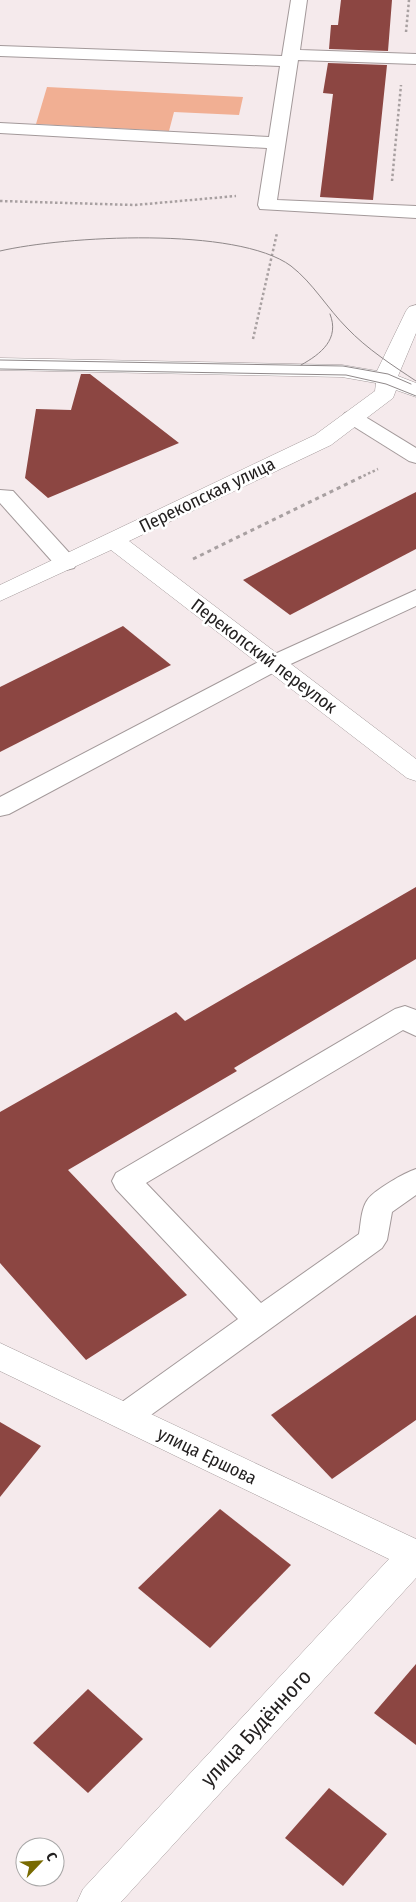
<svg xmlns="http://www.w3.org/2000/svg" width="416" height="1902" font-family="'Fira Sans Condensed',sans-serif">
<rect width="100%" height="100%" fill="#f5eaec"/>
<path fill="#f1af93" d="M47 87 243 97 239 115 174 112 169 131 36 124Z"/>
<g fill="#8c4642">
<path d="M341 0H392L388 51 329 49 331 25H338Z"/>
<path d="M328 63 387 65 373 200 320 197 333 94 323 93Z"/>
<path d="M81 374H90L179 443 48 498 25 478 36 409 71 410Z"/>
<path d="M416 492V549L290 615 243 580Z"/>
<path d="M123 626 171 665 0 752V687Z"/>
<path d="M416 887V959L234 1068 237 1071 68 1170 187 1295 86 1360 0 1263V1112L176 1012 185 1021Z"/>
<path d="M416 1315V1420L332 1479 271 1415Z"/>
<path d="M0 1422 41 1446 0 1497Z"/>
<path d="M220 1509 291 1565 210 1648 138 1588Z"/>
<path d="M416 1664V1745L374 1713Z"/>
<path d="M88 1689 143 1739 88 1793 33 1743Z"/>
<path d="M329 1788 387 1834 343 1886 285 1838Z"/>
</g>
<g fill="none" stroke-linecap="round" stroke-linejoin="round">
<defs>
<g id="service">
<path d="M291 0H307L300 50 416 54V64L298 60 277 200 416 206V218L260 209 258 205 267 148 0 133V123L269 137 280 66 0 56V46L282 56Z"/>
<path d="M352 411 359 413 416 448V463L409 461 345 421 342 417 345 413Z"/>
<path d="M0 490 13 491 74 558 77 563 74 568 66 570 58 568 0 503Z"/>
<path d="M416 590V606L282 668 9 814 0 816V797L266 658Z"/>
<path d="M405 1006 416 1010V1036L403 1030 146 1183 261 1303 359 1234C361 1223 361 1208 368 1199 376 1189 404 1173 416 1169V1195L392 1212 387 1240 382 1248 137 1425 126 1429 115 1425 110 1416 115 1407 238 1319 116 1189 112 1181 116 1173 395 1009Z"/>
</g>
<g id="minor">
<path d="M416 305V333L398 376 416 383V397L396 390 393 398 331 445 129 541 416 759V781L407 778 111 550 0 601V585L315 435 375 391 376 383 342 377 0 370V358L342 365 377 371 406 311 409 307Z"/>
<path d="M0 1343 416 1539V1578L121 1902H77L83 1889 389 1559 0 1371Z"/>
</g>
</defs>
<use href="#service" stroke="#a3999a" stroke-width="2"/>
<use href="#minor" stroke="#a3999a" stroke-width="1"/>
<g stroke="#a8a0a1" stroke-width="2.5" stroke-dasharray="2.5 2.5" stroke-linecap="butt">
<path d="M406 32 409 0"/>
<path d="M392 181 401 85"/>
<path d="M0 201 135 205 236 196"/>
<path d="M253 339 277 233"/>
<path d="M359 478 378 469"/>
</g>
<path stroke="#a8a0a1" stroke-width="3" stroke-dasharray="4 4" stroke-linecap="butt" d="M193 559 361 477"/>
<use href="#service" fill="#fff" fill-rule="evenodd"/>
<use href="#minor" fill="#fff" fill-rule="evenodd"/>
<g stroke="#8f8889" stroke-width="1">
<path d="M0 251C64 236 237 226 291 266 313 283 327 308 347 328 367 349 392 365 416 381"/>
<path d="M0 360 343 366 388 374 411 384"/>
<path d="M301 365C321 354 340 339 330 314"/>
<path d="M0 369 346 375 386 384 416 396"/>
</g>
</g>
<g text-anchor="middle" stroke-width="5" stroke-linejoin="round" paint-order="stroke">
<g font-size="18" fill="#242121" stroke="#fff">
<text transform="translate(207 495) rotate(-26)" y="6">Перекопская улица</text>
<text transform="translate(264 656) rotate(37)" y="6">Перекопский переулок</text>
<text transform="translate(207 1456) rotate(26)" y="6">улица Ершова</text>
</g>
<g font-size="21" fill="#242121" stroke="#fff">
<text transform="translate(256 1728) rotate(-47)" y="7">улица Будённого</text>
</g>
</g>
<g transform="translate(40 1862) rotate(65)"><circle r="24" fill="#ffffff" stroke="#a7a6a6"/>
<path d="M0-4L9 19L0 12L-9 19Z" fill="#786a01"/>
<text y="-8" font-size="14" font-weight="bold" text-anchor="middle" fill="#242121">С</text>
</g>
</svg>
